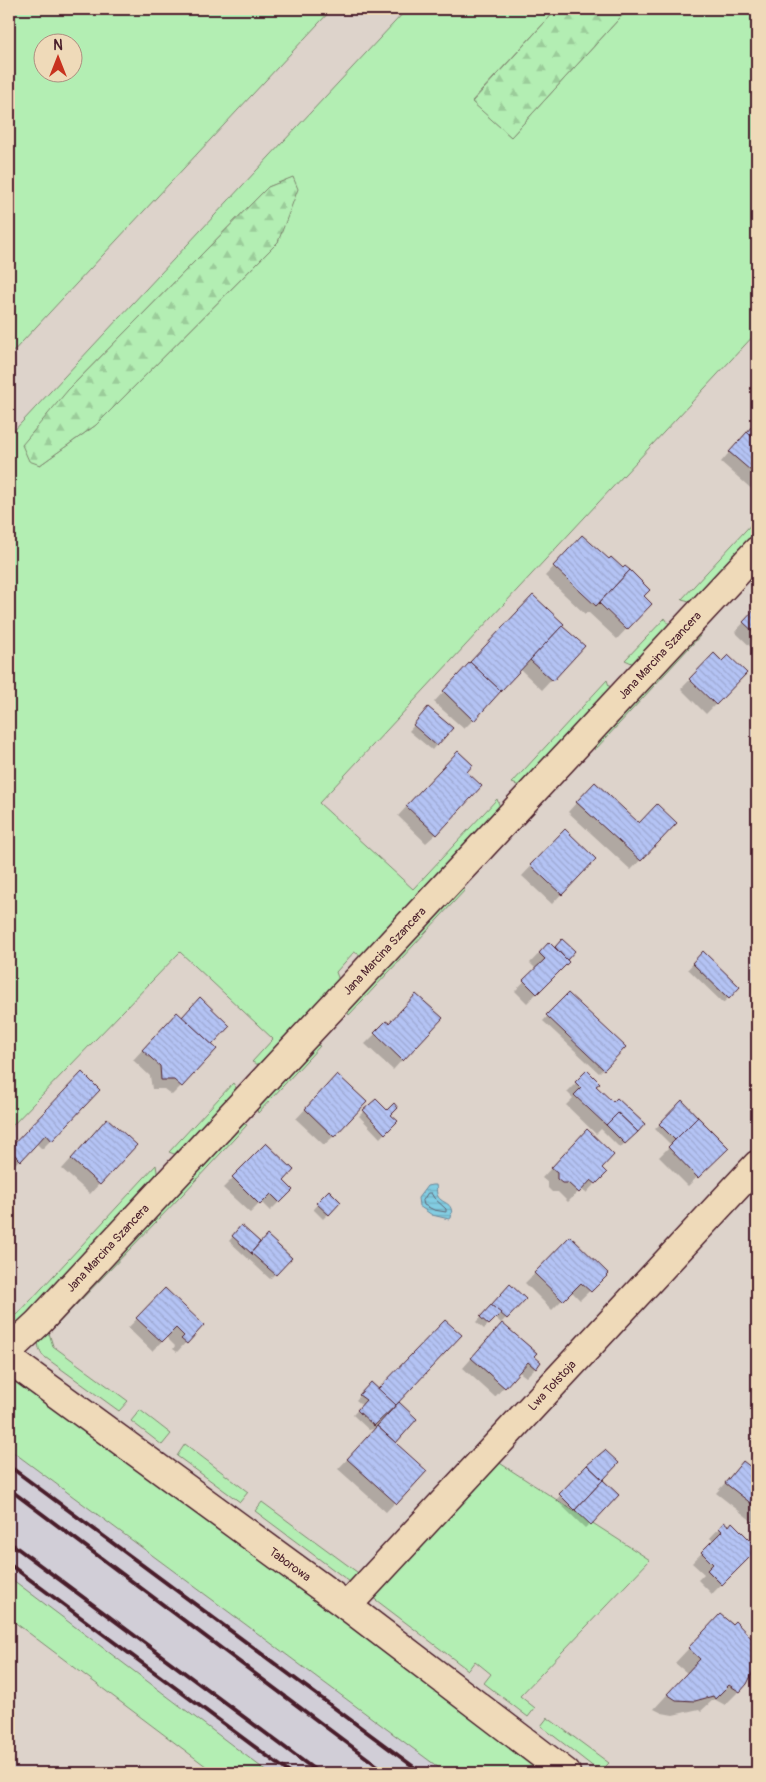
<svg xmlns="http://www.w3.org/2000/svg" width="766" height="1782" font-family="Pangolin,sans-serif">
<defs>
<pattern id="forest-firs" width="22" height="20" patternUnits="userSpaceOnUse" patternTransform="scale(1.25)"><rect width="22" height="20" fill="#b3eeb3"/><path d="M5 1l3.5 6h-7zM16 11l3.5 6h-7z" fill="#9bcc9a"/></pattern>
<pattern id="water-rules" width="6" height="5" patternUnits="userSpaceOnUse" patternTransform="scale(1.25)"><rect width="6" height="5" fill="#82cde2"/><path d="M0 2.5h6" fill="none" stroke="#72b0c2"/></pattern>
<pattern id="building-back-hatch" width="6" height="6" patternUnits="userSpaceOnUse" patternTransform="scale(1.25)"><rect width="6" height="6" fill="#b4c3f4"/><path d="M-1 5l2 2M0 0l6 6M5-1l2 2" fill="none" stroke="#9ca7d1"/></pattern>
</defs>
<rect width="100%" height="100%" fill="#ddd3cb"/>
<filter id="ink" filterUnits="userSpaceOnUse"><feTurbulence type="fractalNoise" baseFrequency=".02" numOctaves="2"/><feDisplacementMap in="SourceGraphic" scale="10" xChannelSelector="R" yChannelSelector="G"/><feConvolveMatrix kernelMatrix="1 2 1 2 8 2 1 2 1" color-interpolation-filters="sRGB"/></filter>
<g filter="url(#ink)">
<path fill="#d1ced7" d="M9 1449 119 1531 446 1773H269L9 1577Z"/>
<g fill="#b3eeb3" stroke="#7e866f" fill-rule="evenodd">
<path d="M9 9H332L9 356ZM42 42H72V72H42Z"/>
<path d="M407 9H557L472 101 511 137 628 9H757V332L319 803 413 889 497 799 501 810 365 957 354 952 336 972 340 983 261 1066 252 1062 273 1039 180 952 9 1129V436ZM293 178 278 242 96 425 40 465 68 390 268 187Z"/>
<path d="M757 518V533L693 602 682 599Z"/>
<path d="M665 618 671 627 636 665 625 660Z"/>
<path d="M691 635 700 636 595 750 591 742Z"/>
<path d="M607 680 611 692 522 787 512 783Z"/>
<path d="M456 888 465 890 349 1015 345 1006Z"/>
<path d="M310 1043 320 1046 258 1113 255 1103Z"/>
<path d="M233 1083 238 1091 179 1156 169 1152Z"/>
<path d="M238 1121 247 1125 183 1194 49 1333 53 1346 128 1401 119 1411 42 1355 39 1349 38 1341Z"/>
<path d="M156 1165 158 1178 26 1318 9 1325V1309L17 1315Z"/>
<path d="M9 1372 549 1773H446L9 1449Z"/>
<path d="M140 1410 171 1434 162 1445 131 1421Z"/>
<path d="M185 1444 248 1492 240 1502 177 1456Z"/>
<path d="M495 1460 650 1560 520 1696 535 1708 528 1717 484 1683 491 1674 475 1661 468 1670 372 1597Z"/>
<path d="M262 1502 361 1575 350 1582 255 1511Z"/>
<path d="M9 1577 269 1773H215L9 1618Z"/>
<path d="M548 1717V1718L609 1763 600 1772 541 1726Z"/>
</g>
<g fill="url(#forest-firs)" stroke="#7e866f">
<path d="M557 9H628L511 137 472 102Z"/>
<path d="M293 177 298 189 278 242 96 425 40 465 29 461 22 445 68 390 268 187Z"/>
</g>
<path fill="url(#water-rules)" stroke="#6c8799" d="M432 1185H436C437 1188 436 1191 437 1194 440 1205 455 1200 451 1218L449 1219 432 1215 419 1206 418 1198 427 1186Z"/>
<g fill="#0003">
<path d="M757 420V489L755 492 721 462Z"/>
<path d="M582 537 609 561 623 570 625 568 648 590 642 596 650 604 617 639 588 612 585 614 545 576Z"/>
<path d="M757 608V653L735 632Z"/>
<path d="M553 634 583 646 542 690 520 669Z"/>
<path d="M714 655 722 663 746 673 706 714 681 689Z"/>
<path d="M469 664 473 720 464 729 434 702Z"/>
<path d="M424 714 436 745 432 750 409 731Z"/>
<path d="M448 762 465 772 436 834 426 843 398 816Z"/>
<path d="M585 793 639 824 675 823 631 870 568 812Z"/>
<path d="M555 841 594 859 552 904 522 876Z"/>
<path d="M562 940 574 951 566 960 568 962 527 1003 515 991 536 969 530 963 549 943 554 949Z"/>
<path d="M703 953 739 987 723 1003 688 969Z"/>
<path d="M569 994 625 1047 599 1073 543 1021Z"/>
<path d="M167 1023 211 1045 181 1086 172 1095 164 1089H152L150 1076 133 1060Z"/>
<path d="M386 1023 388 1025 402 1060 393 1070 365 1044Z"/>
<path d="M757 1032V1044L751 1038Z"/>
<path d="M587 1072 594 1086 613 1104 643 1124 620 1148 601 1129 596 1134 566 1105 573 1098 567 1092Z"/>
<path d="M72 1083 51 1140 42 1149 36 1143 10 1169 9 1168V1150Z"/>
<path d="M328 1085 334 1136 324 1145 296 1119Z"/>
<path d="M376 1100 396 1121 380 1138 359 1116Z"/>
<path d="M682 1102 727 1148 688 1186 659 1157 671 1145 655 1129Z"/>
<path d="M98 1129 135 1145 90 1194 62 1169Z"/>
<path d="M577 1140 605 1173 586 1193 581 1189 568 1202 558 1192H552L548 1188V1183L542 1178Z"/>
<path d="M266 1145 282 1181 291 1190 270 1211 261 1202 250 1213 223 1188Z"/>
<path d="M329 1192 340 1202 323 1219 313 1209Z"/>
<path d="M241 1227 260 1244 290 1258 270 1279 229 1241Z"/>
<path d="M570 1238 607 1274 580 1300 571 1291 552 1310 525 1283Z"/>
<path d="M510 1286 524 1299 501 1323 495 1317 484 1329 476 1322Z"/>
<path d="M156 1299 202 1325 177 1352 173 1349 175 1346 166 1337 152 1351 128 1328Z"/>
<path d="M493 1334 532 1356 535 1368 526 1377 518 1371 495 1397 463 1368Z"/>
<path d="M371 1384 392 1410 416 1419 394 1443 425 1471 386 1512 338 1469 377 1428 369 1430 353 1415 362 1405 356 1400Z"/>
<path d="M596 1458 601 1480 617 1496 585 1528 556 1500Z"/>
<path d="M743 1463 757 1473V1525L716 1493Z"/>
<path d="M724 1523 729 1527 732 1523 757 1548 712 1594 698 1580 704 1574 692 1563 713 1541 710 1538Z"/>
<path d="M735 1623 757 1646 753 1670 746 1683 739 1691 725 1705 714 1699 701 1711 699 1709 673 1715 662 1713 654 1709 687 1673 675 1663 706 1630 732 1626Z"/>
</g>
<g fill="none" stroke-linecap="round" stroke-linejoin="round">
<path stroke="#606574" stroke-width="1" d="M428 1193H431L434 1198 446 1209V1212L434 1210 424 1205 423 1201Z"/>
</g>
<g fill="url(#building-back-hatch)" stroke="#4a1f2b">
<path d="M757 420V441L747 432Z"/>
<path d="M747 432 757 441V476L729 452Z"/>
<path d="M582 535 609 559 611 557 623 568 625 566 630 570 596 606 553 566Z"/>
<path d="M630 570 650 590 644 596 652 604 627 630 599 603Z"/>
<path d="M533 595 564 624 501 691 470 662Z"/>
<path d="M757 607V635L743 622Z"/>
<path d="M562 626 585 646 553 681 530 660Z"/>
<path d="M714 653 722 661 728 655 747 673 716 705 689 679Z"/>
<path d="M470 662 501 691 474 721 443 691Z"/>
<path d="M428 707 453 728 437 746 413 725Z"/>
<path d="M458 751 473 765 467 772 482 786 437 835 406 806Z"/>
<path d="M595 782 639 823 657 804 677 823 641 861 576 802Z"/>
<path d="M565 829 596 859 562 895 530 865Z"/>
<path d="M562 939 575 951 567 960 555 947Z"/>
<path d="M549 942 569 962 537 994 523 980 545 959 539 953Z"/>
<path d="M703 951 740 987 729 999 692 963Z"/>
<path d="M568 993 626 1047 604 1070 546 1015Z"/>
<path d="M416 994 443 1018 403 1061 374 1033 386 1021 389 1023Z"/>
<path d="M200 997 230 1026 212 1045 182 1017Z"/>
<path d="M177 1012 217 1049 182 1087 174 1080H161L160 1066 142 1050Z"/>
<path d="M587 1070 600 1083 596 1086 613 1102 617 1098 645 1124 638 1132 618 1113 606 1125 574 1095 581 1088 575 1082Z"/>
<path d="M82 1072 100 1090 52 1141 46 1134 21 1161 9 1149Z"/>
<path d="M337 1074 367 1102 334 1137 305 1109Z"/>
<path d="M376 1099 387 1110 394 1103 398 1108 391 1115 398 1121 385 1134 363 1110Z"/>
<path d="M682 1100 698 1117 675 1140 659 1124Z"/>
<path d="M618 1113 638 1132 625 1144 606 1125Z"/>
<path d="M698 1117 729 1148 698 1178 668 1147Z"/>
<path d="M107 1118 137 1145 100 1185 71 1159Z"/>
<path d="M587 1129 614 1155 602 1168 607 1173 596 1184 591 1180 579 1193 568 1183H562L557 1179V1173L551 1168Z"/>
<path d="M266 1143 294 1170 284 1181 293 1190 280 1203 271 1194 260 1205 232 1177Z"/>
<path d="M329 1190 341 1202 329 1215 316 1203Z"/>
<path d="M241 1225 260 1242 251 1253 232 1236Z"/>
<path d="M267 1235 292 1258 276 1275 251 1253Z"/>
<path d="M570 1236 609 1274 591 1292 581 1283 563 1301 534 1273Z"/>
<path d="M510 1284 526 1299 507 1319 491 1305Z"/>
<path d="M165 1288 204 1325 187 1344 181 1339 184 1336 176 1328 162 1342 136 1318Z"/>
<path d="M491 1305 501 1313 489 1325 480 1317Z"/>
<path d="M445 1320 462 1335 396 1405 378 1389Z"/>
<path d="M502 1323 537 1353 534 1356 541 1362 536 1369 528 1362 505 1388 471 1358Z"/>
<path d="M371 1382 396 1405 374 1426 357 1410 366 1400 359 1395Z"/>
<path d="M399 1402 417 1419 396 1443 377 1426Z"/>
<path d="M377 1426 427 1471 397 1504 347 1459Z"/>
<path d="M605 1450 619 1463 603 1480 587 1465Z"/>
<path d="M743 1461 757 1472V1508L725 1483Z"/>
<path d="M587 1465 603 1480 575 1510 559 1494Z"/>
<path d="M603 1480 619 1495 591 1525 575 1510Z"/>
<path d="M724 1522 729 1526 732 1522 757 1547V1550L722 1585 707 1570 713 1564 701 1552 722 1531 719 1528Z"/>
<path d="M720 1614 732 1624 735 1621 757 1644 754 1670 747 1684 740 1692 729 1685 715 1699 713 1696 695 1701 676 1700 667 1694 700 1659 688 1648Z"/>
</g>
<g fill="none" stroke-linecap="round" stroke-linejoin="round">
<defs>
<g id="street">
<path id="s1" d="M9 1350 38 1323 757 551"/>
<path id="s2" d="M9 1359 347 1606 566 1773"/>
<path id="s3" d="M347 1606 757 1165"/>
</g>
</defs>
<use href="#street" stroke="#4a1f2b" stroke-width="31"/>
<use href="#street" stroke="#efdab9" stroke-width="28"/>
<g stroke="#4a1f2b" stroke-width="4">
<path d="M9 1466 422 1773"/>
<path d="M9 1489 387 1773"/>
<path d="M9 1542 319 1773"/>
<path d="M9 1564 290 1773"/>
</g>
</g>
</g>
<g text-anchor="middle" stroke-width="4.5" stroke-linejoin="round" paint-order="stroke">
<g font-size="12" fill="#4a1f2b" stroke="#efdab9">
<text dy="4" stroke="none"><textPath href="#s1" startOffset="952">Jana Marcina Szancera</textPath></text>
<text dy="4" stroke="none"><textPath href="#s1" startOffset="548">Jana Marcina Szancera</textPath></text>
<text dy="4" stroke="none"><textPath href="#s1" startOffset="142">Jana Marcina Szancera</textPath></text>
<text dy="4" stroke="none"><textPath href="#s3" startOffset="301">Lwa Tołstoja</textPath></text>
<text dy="4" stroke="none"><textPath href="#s2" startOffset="348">Taborowa</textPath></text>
</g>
</g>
<rect width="766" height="1782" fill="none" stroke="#efdab9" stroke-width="30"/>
<rect x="15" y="15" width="736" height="1752" fill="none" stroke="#4a1f2b" stroke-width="2" filter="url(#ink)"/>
<g transform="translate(58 58)"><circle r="24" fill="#efdab9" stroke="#ad8f80"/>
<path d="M0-4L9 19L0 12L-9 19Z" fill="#c8321e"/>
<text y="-8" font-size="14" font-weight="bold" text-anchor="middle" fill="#4a1f2b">N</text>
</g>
</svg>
